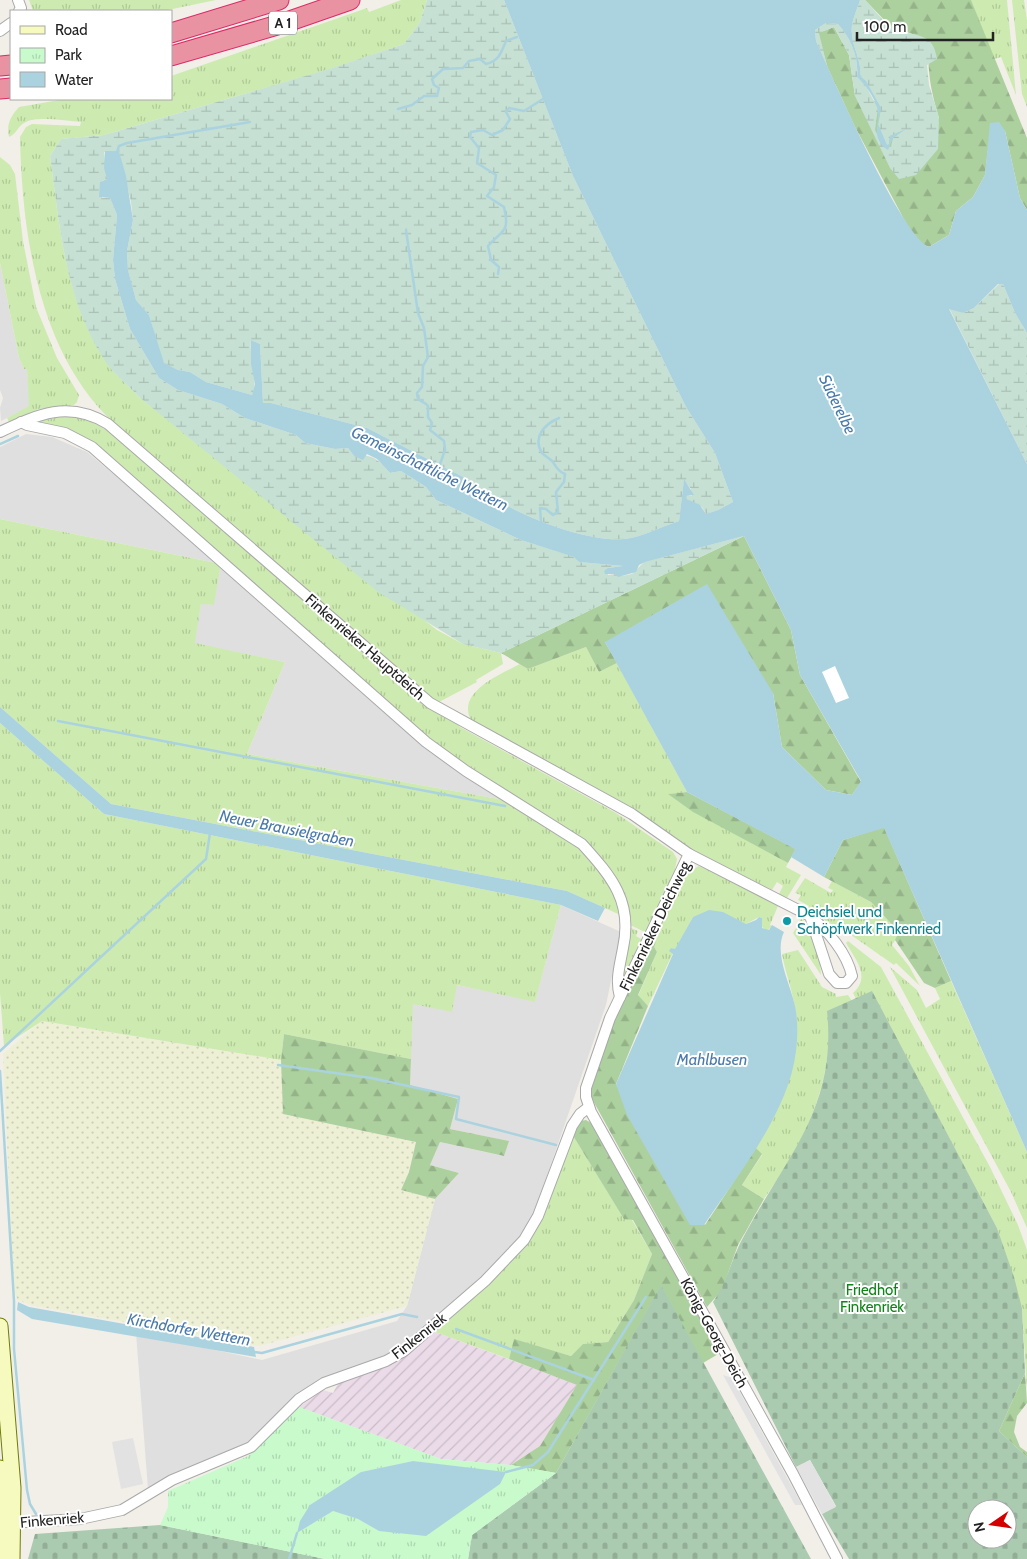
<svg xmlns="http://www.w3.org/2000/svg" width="1027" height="1559" font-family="Cabin,sans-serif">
<defs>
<pattern id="industrial-furrows" width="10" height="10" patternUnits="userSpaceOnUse" patternTransform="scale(1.25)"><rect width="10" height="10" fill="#ebdbe8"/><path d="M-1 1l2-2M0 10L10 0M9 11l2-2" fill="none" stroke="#c9bcc7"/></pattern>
<pattern id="farmland-dots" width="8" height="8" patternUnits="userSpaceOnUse" patternTransform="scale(1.25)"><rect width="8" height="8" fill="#eef0d5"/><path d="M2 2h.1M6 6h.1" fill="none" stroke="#ccceb7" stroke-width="1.8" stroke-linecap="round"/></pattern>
<pattern id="grass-tufts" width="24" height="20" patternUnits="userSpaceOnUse" patternTransform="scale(1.25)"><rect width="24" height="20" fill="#cdebb0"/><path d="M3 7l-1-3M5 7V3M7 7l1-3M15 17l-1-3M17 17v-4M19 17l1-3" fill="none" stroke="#b0c997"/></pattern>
<pattern id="forest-firs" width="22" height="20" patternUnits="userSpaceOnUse" patternTransform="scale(1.25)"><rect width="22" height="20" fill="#add19e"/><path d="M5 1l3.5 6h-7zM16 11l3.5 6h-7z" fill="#95b388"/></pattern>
<pattern id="wetland-marsh" width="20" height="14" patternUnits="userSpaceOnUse" patternTransform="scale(1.25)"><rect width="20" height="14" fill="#c6e0d4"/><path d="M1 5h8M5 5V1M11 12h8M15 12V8" fill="none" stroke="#aac0b6"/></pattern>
<pattern id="cemetery-stones" width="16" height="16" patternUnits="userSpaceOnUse" patternTransform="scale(1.25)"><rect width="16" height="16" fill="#aacbaf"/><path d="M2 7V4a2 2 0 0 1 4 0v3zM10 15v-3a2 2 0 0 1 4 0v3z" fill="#92ae96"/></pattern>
<pattern id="park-tufts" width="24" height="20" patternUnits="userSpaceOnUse" patternTransform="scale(1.25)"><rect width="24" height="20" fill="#c8facc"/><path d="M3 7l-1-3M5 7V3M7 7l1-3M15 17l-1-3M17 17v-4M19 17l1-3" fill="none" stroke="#acd6af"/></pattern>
</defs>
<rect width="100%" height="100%" fill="#f2efe9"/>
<g fill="#e0dfdf">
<path d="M0 263 19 358 24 369H27L30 398 29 407 1 421 0 408 3 398 0 390Z"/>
<path d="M26 434 52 437 87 452 221 564 325 652 515 802 247 754 285 662 194 644 201 603 213 605 221 564 0 519V447Z"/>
<path d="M561 905 621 932 606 1005 531 1222 503 1259 395 1353 334 1375 252 1442 176 1472 148 1489 136 1333 262 1360 397 1321 407 1306 435 1199 459 1173 430 1165 440 1142 503 1156 508 1141 450 1129 458 1099 410 1085 412 1004 457 985 535 1001Z"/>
</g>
<path fill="url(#industrial-furrows)" d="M435 1332 578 1385 540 1446 526 1457 511 1465 441 1459 299 1407 323 1390 333 1393 339 1382 414 1349Z"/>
<path fill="url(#farmland-dots)" d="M41 1021 281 1060 283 1114 416 1142 409 1172 401 1190 435 1199 407 1306 259 1346 30 1305 18 1300 14 1292 3 1054Z"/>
<g fill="url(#grass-tufts)">
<path d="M29 0H216L163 11H33Z"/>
<path d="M401 0H427L420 22 404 44 330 69 104 135 61 139 50 156C60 228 65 302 108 364 116 376 129 386 139 397L437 630 463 644 501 653 503 664 476 680 477 682 439 702H435L115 424C39 355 22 235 20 137L26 127 32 124 80 126 81 122C67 121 37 116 26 122 18 125 17 134 9 137 6 124 11 116 19 107L65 99H171V76L367 8 369 12Z"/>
<path d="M965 0H1007L1016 95 1001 57 988 61Z"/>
<path d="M1012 0H1024L1027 20V107L1022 94Z"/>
<path d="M0 157 10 165 15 174 23 241 36 307 57 358 79 395 77 402 74 405 39 409 9 422 7 418 29 406 27 369H24L19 358 0 263Z"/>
<path d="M69 416C95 420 111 432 131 448L416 698 455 721 460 727 616 813 673 852 677 859 675 869 677 870 647 933 630 925 605 865 524 805 437 745 100 447 67 428 36 424V421Z"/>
<path d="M0 519 221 564 214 605 201 604 195 643 285 662 247 754 515 802 597 861 627 918 567 891 111 804 0 707Z"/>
<path d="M586 647 599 672 617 663 687 792 669 794 788 863 786 867 801 875 787 898 779 894 783 886 777 882 772 890 681 844 471 720C456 692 501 674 520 664L528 669Z"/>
<path d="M0 723 104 814 561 905 535 1002 457 985 452 1012 413 1004 411 1059 284 1034 281 1060 42 1021 4 1046 0 993Z"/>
<path d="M699 866 741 884 778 906 770 925 772 926 767 931 762 927V918L759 917 746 924 693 917 675 950 671 948 673 953 648 1006 638 996 657 952 652 943 684 874Z"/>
<path d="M805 878 831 893 833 890 828 888 832 881 871 902 900 933 892 945 909 966 920 986 896 963 894 965 854 937 807 910 809 906 798 900 801 895 795 893Z"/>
<path d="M801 919 807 923 820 963 821 975 793 933Z"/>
<path d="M629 927 638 931 636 936 643 940 622 980Z"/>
<path d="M848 941 881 967 990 1167 1018 1225 1027 1250V1391L1022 1308 997 1228 872 992 856 999 853 993C871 977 856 960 846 943Z"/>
<path d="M798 950 822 987 836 994V997L848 995 852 1001 828 1011C835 1082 804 1143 764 1199L742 1185 762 1155 756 1148C782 1102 805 1057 794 1003 791 986 785 971 782 954Z"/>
<path d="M890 967 917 990 926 1008 940 999 935 988 951 981 1027 1152V1228L1011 1192Z"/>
<path d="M572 1134 624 1218 632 1220 652 1254 634 1300 608 1342 584 1344 571 1356 514 1340 509 1359 435 1332 507 1266 522 1248Z"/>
</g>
<g fill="url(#forest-firs)">
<path d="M865 0H971L1027 138V210L1020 198 1005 131 991 123 985 175 973 197 956 211 949 235 929 247 922 244 907 225 854 125 827 66 818 33 834 27 849 55 855 96 939 118C930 88 927 70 929 40L890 26Z"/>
<path d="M744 536 791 630 800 675 861 782 852 795 826 790 782 747 773 693 605 642 617 663 599 672 586 647 528 669 501 653Z"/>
<path d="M687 792 796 849 788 863 693 812 668 794Z"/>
<path d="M884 827 951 981 935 988 924 983 895 940 899 932 871 902 824 877 843 840Z"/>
<path d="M652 943 657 952 638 995 648 1006 616 1084 705 1225 756 1148 762 1154 742 1185 764 1199 738 1245 722 1290 707 1307 591 1097C595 1047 630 988 652 943Z"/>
<path d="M284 1034 411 1059 410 1085 458 1099 450 1129 509 1141 504 1156 440 1142 430 1165 459 1173 435 1199 401 1190 409 1172 416 1142 283 1114 281 1060Z"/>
<path d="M586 1120 593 1124 720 1353 703 1363 661 1286 556 1473 511 1465 540 1446 577 1385 509 1359 514 1339 571 1356 583 1344 608 1342 634 1300 652 1254 633 1220 624 1219 572 1134 580 1121Z"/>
<path d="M1025 1373 1027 1403 1017 1416 1014 1432 1020 1447 1027 1452V1457L999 1431Z"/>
</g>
<g fill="url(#wetland-marsh)">
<path d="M427 0H504L573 176 686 407 715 453 733 502 718 510 706 514 702 507 687 499 685 496H692L691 489 684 480 679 521C660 527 643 537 624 539 583 543 499 509 469 480L367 428 271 403H263L260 344 251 340C249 359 259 380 252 395L206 382 190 372 178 370 163 363 149 315 136 300 128 270 127 251 133 220 131 202 119 151 104 152 107 179 101 181 102 198H110L117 215 113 260 115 279 130 329 159 378 178 390 222 404 245 418 296 435 305 443 335 449 348 448 354 456C373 454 377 459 390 473L401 471 426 487 436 500 521 540 575 557 579 562 623 566 608 568V575L615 574 622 576 632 574 644 562 744 536 501 653 463 644 378 592 139 397C129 386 116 376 107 364 65 302 60 228 50 156L61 139 104 135 329 69 404 44 420 22Z"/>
<path d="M860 0H865C873 8 881 19 890 26 910 39 933 28 937 59L927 65 929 85 939 118 938 149 916 175 899 179 890 168 855 96 849 55 834 27 819 33 827 66 816 41 815 30 826 23 838 24C851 39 859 57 857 77L864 83 878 108 875 130 884 147H891L893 138 902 131 890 136 889 145H886L878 125 881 108 860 76C862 60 853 50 852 34 850 23 857 11 860 0Z"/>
<path d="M999 284H1003L1015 313 1027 333V464L949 308 963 313 974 308Z"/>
</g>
<g fill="url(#cemetery-stones)" fill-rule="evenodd">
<path d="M872 991 997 1228 1014 1277 1022 1308 1025 1373 999 1431 1027 1457V1559H849L822 1514 836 1506 810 1460 796 1467 713 1302C728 1281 732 1256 745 1234 787 1156 837 1107 827 1011ZM977 1509H1007V1539H977Z"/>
<path d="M661 1285 811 1559H468L472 1535 556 1473Z"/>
<path d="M160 1525 325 1559H28L35 1534Z"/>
</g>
<path fill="url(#park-tufts)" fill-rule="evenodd" d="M299 1407 441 1459 511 1465 556 1473 472 1535 468 1559H325L160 1525 168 1507V1491L248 1456ZM413 1461 506 1473 379 1531 358 1519 333 1511 298 1532 361 1472Z"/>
<g fill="#e2e2e2">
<path d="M723 1375 732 1378 802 1505H795Z"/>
<path d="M133 1438 143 1484 121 1489 112 1442Z"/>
<path d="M810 1460 836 1507 822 1514 796 1467Z"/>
</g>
<g fill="#aad3df">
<path d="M504 0H860C857 11 850 23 852 34 853 50 862 60 860 76L866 81 881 108 878 124 887 145 889 144 890 136 906 129 893 138 888 150C868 137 882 121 877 107 874 97 865 84 857 77 859 57 851 39 838 24L826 23 815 30 816 41C832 76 901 236 929 247L949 235 956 211 973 197 985 175 990 123 999 122 1005 131 1020 198 1027 210V333L1015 313 1003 284H998L974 308 963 313 949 309 1027 464V1152L884 828 843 840 824 877 791 857 795 849 687 792 605 642 707 584 773 693 782 747 826 790 852 795 861 781 800 675 791 630 744 536 645 562 639 565 636 572 618 577 615 574H605L604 571 608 568 623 566 579 562 574 557 521 540 436 500 426 487 401 471 390 473 377 459 367 454 363 460 354 456 348 448 335 449 305 443 296 435 245 418 222 404 178 390 159 378 130 329 115 279 113 260 117 215 110 198 99 197 100 182 107 179 104 168 105 151H119L126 176 133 220 127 251 128 270 136 300 149 315 164 363 178 370 190 372 206 382 252 395 255 384 251 364V340L260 344 263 403H271L367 428 469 480C499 509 583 543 624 539 643 537 660 527 679 521L684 479 694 495 686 496 687 499 700 505 706 514 718 510 733 502 715 453 686 407 573 176Z"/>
<path d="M0 707 111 804 567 891 605 908 598 921 561 905 104 814 0 723Z"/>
<path d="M709 910 723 912 746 924 756 920 759 917 762 918V928L769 930 772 925 784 932C774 953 789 981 794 1002 798 1017 798 1035 796 1051 789 1112 738 1175 704 1225H690L627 1115 616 1084 673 954 669 951 671 948 675 949 693 917Z"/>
<path d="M18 1302 29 1307 254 1347 256 1357 32 1319 17 1310Z"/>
<path d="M413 1461 506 1472 500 1484 426 1536 379 1531 358 1519 333 1511 297 1533 300 1521 310 1505 361 1472Z"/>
</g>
<path fill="#fff" d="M835 666 849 698 836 703 822 672Z"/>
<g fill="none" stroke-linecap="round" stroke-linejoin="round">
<g stroke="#aad3df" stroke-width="2.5">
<path d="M398 109 412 105 424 96H437L439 88 434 85 432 79 443 69 463 68 469 61 480 59 486 64C499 61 501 53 506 41L517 37"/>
<path d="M117 152 119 146 127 143 250 122"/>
<path d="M406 230 418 313 424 328 428 357 423 366 422 387 417 393C417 403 424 400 428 406V417L432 423 430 430 444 441 445 450 439 467"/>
<path d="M498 274 499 267 491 260 488 246C503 229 510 233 504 207L487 196 494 187 496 175 477 163 479 148 470 137 471 132 483 130 492 135 503 130 510 119 506 112 509 108 524 111 543 99"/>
<path d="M0 444 18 436"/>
<path d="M541 522 540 508 546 509 553 515 558 512 556 492 564 482 565 474C557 471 557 467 552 461 549 458 545 456 542 453 532 437 545 424 559 418"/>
<path d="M58 721 505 806"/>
<path d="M0 1051 206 859 210 833"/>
<path d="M278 1065 371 1078 459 1097 456 1119 556 1145"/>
<path d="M0 1071 14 1301V1349L27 1490 30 1504 36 1514"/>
<path d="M456 1329 594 1380"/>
<path d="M253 1352 262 1353 402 1314 417 1317"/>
<path d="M506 1472 533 1465 548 1452 646 1297"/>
<path d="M289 1559 297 1533"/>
</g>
<defs>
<g id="minor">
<path d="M18 0 21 8 19 11"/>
<path d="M0 31 11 23"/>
<path d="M21 422 27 425 65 433 92 447 426 742 466 771 582 844C612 877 633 902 623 948 620 965 615 980 620 997"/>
<path d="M0 432C38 414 69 400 108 424L430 703 632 814 689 854 810 916C828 931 847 953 852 976L846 983H837L829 974 810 916"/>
<path d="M689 854 610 1018 586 1088V1097L591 1112 793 1474 837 1559"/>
<path d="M8 1523 80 1519 122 1510 172 1480 251 1447 299 1399 324 1383 386 1361 404 1351 485 1281 524 1240 538 1216 572 1126 580 1114 589 1107"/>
</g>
<g id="secondary">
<path d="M0 1326 13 1488 12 1559"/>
<path d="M0 1468 3 1554"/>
</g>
<g id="motorway">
<path d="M171 33 279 0"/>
<path d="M171 56 281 24 350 0"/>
<path d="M0 66 11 65"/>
<path d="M0 89 11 88"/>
</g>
</defs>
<use href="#minor" stroke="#a9a9a9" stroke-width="12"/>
<use href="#secondary" stroke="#707d05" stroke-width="17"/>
<use href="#motorway" stroke="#dc2a67" stroke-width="21"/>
<use href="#minor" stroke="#fff" stroke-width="10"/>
<use href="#secondary" stroke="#f7fabf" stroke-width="15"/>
<use href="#motorway" stroke="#e892a2" stroke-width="19"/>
</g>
<circle fill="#0f9aa8" stroke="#fff" stroke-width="2" cx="787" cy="921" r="5"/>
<g text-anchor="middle" stroke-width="4" stroke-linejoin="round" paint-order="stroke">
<rect fill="#fff" stroke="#646464" stroke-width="1" x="269" y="11.5" width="28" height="23" rx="4"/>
<g font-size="14" font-weight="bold" fill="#222">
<text x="283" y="28">A 1</text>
</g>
<g font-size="15" fill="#222" stroke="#fff">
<text transform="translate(365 647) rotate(41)" y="5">Finkenrieker Hauptdeich</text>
<text transform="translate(655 926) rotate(-64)" y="5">Finkenrieker Deichweg</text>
<text transform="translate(714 1333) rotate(61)" y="5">König-Georg-Deich</text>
<text transform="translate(419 1336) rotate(-38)" y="5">Finkenriek</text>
<text transform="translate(52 1520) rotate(-5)" y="5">Finkenriek</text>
</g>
<g font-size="15" fill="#0d838f" stroke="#fff" text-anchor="start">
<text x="797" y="917">Deichsiel und<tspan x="797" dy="17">Schöpfwerk Finkenried</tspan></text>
</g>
<g font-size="15" fill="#0c8416" stroke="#fff">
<text x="872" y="1295">Friedhof<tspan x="872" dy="17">Finkenriek</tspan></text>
</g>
<g font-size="16" font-style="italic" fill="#4a7aab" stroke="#fff">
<text transform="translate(838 404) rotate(64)" y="6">Süderelbe</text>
<text transform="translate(430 468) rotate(26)" y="6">Gemeinschaftliche Wettern</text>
<text transform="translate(287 828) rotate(11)" y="6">Neuer Brausielgraben</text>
<text x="712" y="1065">Mahlbusen</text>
<text transform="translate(189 1329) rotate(10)" y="6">Kirchdorfer Wettern</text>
</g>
</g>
<rect x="10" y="10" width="162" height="90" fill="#ffffff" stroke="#a7a7a7"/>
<rect x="20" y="26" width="25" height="8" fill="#f7fabf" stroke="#a7a7a7"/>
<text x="55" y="35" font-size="15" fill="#222222">Road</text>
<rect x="20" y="48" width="25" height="15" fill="url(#park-tufts)" stroke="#a7a7a7"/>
<text x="55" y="60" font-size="15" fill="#222222">Park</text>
<rect x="20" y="72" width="25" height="15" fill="#aad3df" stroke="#a7a7a7"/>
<text x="55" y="85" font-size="15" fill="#222222">Water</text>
<g transform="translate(992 1524) rotate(257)"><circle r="24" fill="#ffffff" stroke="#a7a7a7"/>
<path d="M0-4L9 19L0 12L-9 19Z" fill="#d40000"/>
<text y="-8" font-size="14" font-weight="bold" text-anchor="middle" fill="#222222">N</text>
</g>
<path d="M857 32v8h136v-8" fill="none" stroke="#222222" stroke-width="2.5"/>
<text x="864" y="32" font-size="15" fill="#222222" stroke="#ffffff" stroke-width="4" paint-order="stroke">100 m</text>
</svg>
